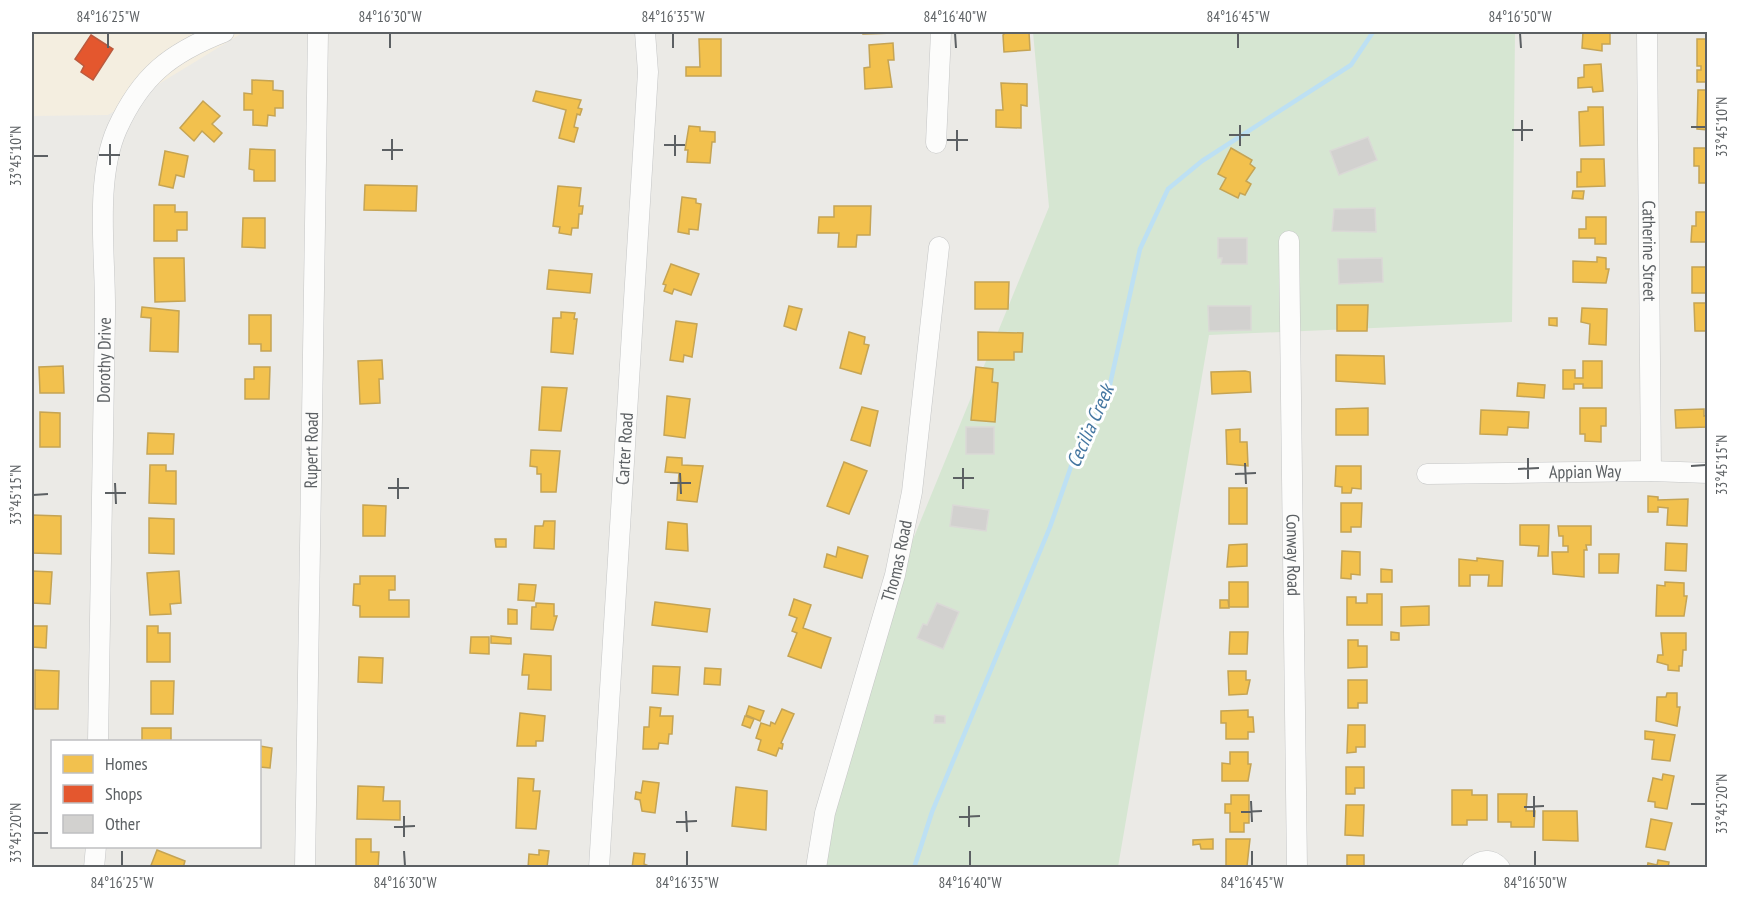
<svg xmlns="http://www.w3.org/2000/svg" width="1739" height="899" font-family="'PT Sans Narrow',sans-serif">
<rect width="100%" height="100%" fill="#ebeae6"/>
<path fill="#f4eee0" d="M32 32H244L108 115 32 116Z"/>
<path fill="#d6e6d2" d="M1033 32H1515L1512 322 1209 335 1118 867 819 868 871 642 1049 207Z"/>
<g fill="#f2c14e" stroke="#c5a454" stroke-width="1.5">
<path d="M863 32H894V33L863 34Z"/>
<path d="M1006 32H1029L1030 50 1004 52 1003 35Z"/>
<path d="M1583 32H1610V44H1602V51L1582 48Z"/>
<path d="M699 39H721V76H686V67H700Z"/>
<path d="M1697 39H1708V82H1697V70H1701V66H1697Z"/>
<path d="M893 43 894 60H888L892 87 865 89 864 68 870 67 869 45Z"/>
<path d="M1601 64 1603 91 1593 92 1592 87 1578 88V78L1584 77V65Z"/>
<path d="M252 80 273 81V90L283 91V108H275V116L268 115 267 126 253 125V110H244V93L252 94Z"/>
<path d="M1001 83 1027 84V106L1021 105V128L996 127V110H1003Z"/>
<path d="M1698 90H1708V130L1697 129Z"/>
<path d="M536 91 581 100 578 108 582 109 580 115 577 114 574 127 578 128 574 142 559 138 566 110 533 101Z"/>
<path d="M203 101 220 116 212 124 222 133 214 142 202 131 194 141 180 128Z"/>
<path d="M1588 107H1603L1604 145 1580 146 1579 112 1588 111Z"/>
<path d="M689 126 700 127V131L715 132V142H712L710 163 687 162 688 150H685Z"/>
<path d="M1231 148 1252 160 1250 164 1255 168 1246 181 1251 184 1245 195 1240 193 1238 198 1220 189 1226 178 1218 174Z"/>
<path d="M1694 148H1708V183H1699V166H1694Z"/>
<path d="M250 149 275 150V181H254V170L249 169Z"/>
<path d="M165 151 188 156 184 177 176 175 173 188 159 185Z"/>
<path d="M1581 159H1604L1605 186 1577 187V172H1581Z"/>
<path d="M365 185 417 186 416 211 364 210Z"/>
<path d="M558 186 581 188 579 206H583L582 214H579L578 228H572L571 235 559 233 560 227 553 226Z"/>
<path d="M1573 191H1584L1583 199 1572 198Z"/>
<path d="M682 197 696 199V203L701 204 698 230 689 229V234L678 232Z"/>
<path d="M154 205H175V212H187V230H177V241H154Z"/>
<path d="M834 206H871L870 235H857L856 247H838L839 233H818L819 217H834Z"/>
<path d="M1696 212H1706L1708 242H1691L1692 226H1696Z"/>
<path d="M1586 217H1606V244H1595V238H1579V229H1586Z"/>
<path d="M243 218H265V248L242 247Z"/>
<path d="M1597 257 1606 258V269H1609L1606 283 1573 282V261L1597 262Z"/>
<path d="M154 258H184L185 301 155 302Z"/>
<path d="M671 264 699 274 691 295 674 289 672 294 664 291 666 285 663 284Z"/>
<rect x="1692" y="267" width="16" height="26"/>
<path d="M549 270 592 274 590 293 547 289Z"/>
<path d="M975 282H1009L1008 309H975Z"/>
<path d="M1694 303H1708V331H1695Z"/>
<path d="M1337 305H1368L1367 331H1337Z"/>
<path d="M789 306 802 309 796 330 784 326Z"/>
<path d="M142 307 179 311 178 352 150 351 151 318 141 317Z"/>
<path d="M1582 308 1607 309 1606 345 1589 344 1590 324 1581 322Z"/>
<path d="M561 312 575 313 574 319H577L573 354 551 352 553 318H561Z"/>
<path d="M249 315H271V351H261V344H249Z"/>
<path d="M1549 318H1557V326L1549 325Z"/>
<path d="M676 321 697 324 692 357 684 355 683 362 670 360Z"/>
<path d="M849 332 865 337 864 344 869 345 861 374 840 368Z"/>
<path d="M978 332 1023 333 1022 352H1014V360H978Z"/>
<path d="M1336 355 1384 356 1385 384 1336 381Z"/>
<path d="M382 360 383 379H379L380 403 360 404 358 361Z"/>
<path d="M1583 361H1602V388H1583V384H1574V389H1563V370H1575V378H1583Z"/>
<path d="M63 366 64 393H40L39 367Z"/>
<path d="M254 367H270L269 399H245V379H254Z"/>
<path d="M976 367 993 369 992 382 998 383 995 422 971 420Z"/>
<path d="M1245 371 1250 372 1251 392 1212 394 1211 372Z"/>
<path d="M1518 383 1545 385 1544 398 1517 396Z"/>
<path d="M542 387 567 388 561 431 539 430Z"/>
<path d="M667 396 690 399 685 438 664 435Z"/>
<path d="M862 407 878 411 870 446 851 440Z"/>
<path d="M1368 408V435H1336V409Z"/>
<path d="M1580 408H1606V426H1601V442L1585 441V434H1580Z"/>
<path d="M1704 409V416L1708 415V427L1676 428 1675 410Z"/>
<path d="M1481 410 1529 412 1528 428 1508 427 1507 435 1480 434Z"/>
<path d="M40 412 60 413V447H40Z"/>
<path d="M1240 429V442H1247L1248 466 1227 464 1226 430Z"/>
<path d="M148 433 174 434 173 454H147Z"/>
<path d="M531 450 560 451 556 492H541V474H537V467L530 466Z"/>
<path d="M667 457 682 458V465L703 466 697 502 677 500 679 473 665 472Z"/>
<path d="M844 462 867 471 849 514 827 506Z"/>
<path d="M150 465H166V471H176V504L149 503Z"/>
<path d="M1336 466H1361V489L1352 488 1351 493H1342V487L1335 486Z"/>
<rect x="1229" y="488" width="18" height="36"/>
<path d="M1648 496 1658 497V500L1688 499 1687 526 1667 525 1668 508 1658 507V512H1648Z"/>
<path d="M1341 503H1362L1361 527H1351V532H1341Z"/>
<path d="M363 505 386 506 385 536H363Z"/>
<path d="M32 515 61 516V554L32 553Z"/>
<path d="M149 518 174 519V554L149 553Z"/>
<path d="M544 521H555L554 549 534 548 535 526H543Z"/>
<path d="M668 522 687 524 688 551 666 549Z"/>
<path d="M1520 525H1549L1548 556H1538L1539 546 1520 545Z"/>
<path d="M1558 526H1591V545H1586L1587 550H1584V577L1553 574 1552 552H1568V546H1563V536H1559Z"/>
<path d="M495 539H506V547H496Z"/>
<path d="M1666 543 1687 544 1686 571 1665 570Z"/>
<path d="M1247 544V566L1227 567 1229 545Z"/>
<path d="M838 547 868 556 862 578 824 567 827 554 836 557Z"/>
<path d="M1342 551 1360 552V575L1351 574V579L1341 578Z"/>
<path d="M1599 554H1619L1618 573H1599Z"/>
<path d="M1477 558 1503 561 1502 586H1488L1489 575H1470V586H1459V559L1477 561Z"/>
<path d="M1381 569 1392 570V582H1381Z"/>
<path d="M32 571 52 572 50 604 32 603Z"/>
<path d="M179 571 181 603 170 604 171 614 150 615 147 573Z"/>
<path d="M360 576H395V590H389V600H409V617H360V606L353 605 354 584H360Z"/>
<rect x="1229" y="582" width="19" height="25"/>
<path d="M1665 582 1684 583V596H1687L1684 616H1656L1657 585 1665 586Z"/>
<path d="M519 584 536 585 534 601 518 600Z"/>
<path d="M1367 594H1382V625H1347V597H1356V603H1367Z"/>
<path d="M794 599 811 605 803 628 831 638 821 668 788 656 797 633 792 631 797 618 789 615Z"/>
<path d="M1220 600H1228L1229 608H1220Z"/>
<path d="M655 602 710 609 707 632 652 625Z"/>
<path d="M536 603 554 604V616H557L553 630 531 629 532 607H536Z"/>
<path d="M1429 606V625L1401 626V607Z"/>
<path d="M508 609 517 610V624H508Z"/>
<path d="M32 626H47L46 648 32 647Z"/>
<path d="M147 626H158V633H170V662H147Z"/>
<path d="M1230 632H1248L1247 654H1229Z"/>
<path d="M1391 632 1399 633V640H1391Z"/>
<path d="M1661 633H1686V650H1683L1682 666H1679V671L1668 670V665L1657 662 1658 655H1663Z"/>
<path d="M491 636 511 638V644L491 643Z"/>
<path d="M471 637H489V654L470 653Z"/>
<path d="M1348 640H1358V646H1367V667L1348 668Z"/>
<path d="M524 654 551 656V690L528 689 529 675H522Z"/>
<path d="M359 657 383 658 382 683 358 682Z"/>
<path d="M653 666 680 667 678 695 652 693Z"/>
<path d="M705 668 721 669 720 685 704 684Z"/>
<path d="M35 670 59 671 58 709H35Z"/>
<path d="M1228 671H1246V680H1250L1247 694 1229 695Z"/>
<path d="M1348 680H1367V703H1358V708H1348Z"/>
<path d="M151 681H174L173 714H151Z"/>
<path d="M1667 693H1677V707H1680L1677 726 1656 721 1657 697H1666Z"/>
<path d="M749 706 764 711 760 721 746 715Z"/>
<path d="M650 707 661 708 660 716H673L672 734H669L668 744 659 743 658 749H643L644 727H649Z"/>
<path d="M782 709 794 714 781 743 783 744 782 749 779 748 776 756 758 750 761 740 756 738 761 723 770 726 771 722 775 724Z"/>
<path d="M1248 710V717H1253L1254 732H1248V739H1226V723H1221V711Z"/>
<path d="M520 713 545 716 543 741H536V746H517Z"/>
<path d="M745 716 754 719 750 728 742 725Z"/>
<path d="M1348 725H1365V747H1356V752L1347 753Z"/>
<rect x="142" y="728" width="29" height="14"/>
<path d="M1645 731 1675 735 1670 761 1652 759 1654 740 1645 739Z"/>
<path d="M260 746 272 748 270 768 260 767Z"/>
<path d="M1230 752H1248V764H1251L1248 781H1222V763L1230 764Z"/>
<path d="M1346 767H1364V788H1355V794H1346Z"/>
<path d="M1663 774 1674 776 1667 809 1655 807V802L1648 801 1653 778 1662 780Z"/>
<path d="M518 778 534 779 533 791H540L536 829 516 828Z"/>
<path d="M643 781 659 783 655 813 642 811 640 800 635 799 636 792 641 793Z"/>
<path d="M358 786 384 787 383 801H400V820L357 819Z"/>
<path d="M736 787 767 791 766 830 732 826Z"/>
<path d="M1452 790H1472V795H1487V820H1467V825H1452Z"/>
<path d="M1498 794H1527L1526 811H1535L1534 827H1511V822H1498Z"/>
<path d="M1231 795H1249V823H1244V832H1230V813H1225V804H1231Z"/>
<path d="M1346 805H1364L1363 836 1345 835Z"/>
<path d="M1543 811H1577L1578 841 1543 840Z"/>
<path d="M1651 819 1672 823 1665 850 1646 847Z"/>
<path d="M356 839H371V852H379L378 868H356Z"/>
<path d="M1213 839V849H1201L1200 844 1193 845V840Z"/>
<path d="M1226 839H1250L1247 866H1226Z"/>
<path d="M157 850 185 861 183 868H150Z"/>
<path d="M539 850 549 851 547 867 552 868H528L529 854 539 855Z"/>
<path d="M634 853 645 854 644 864 653 868H632Z"/>
<rect x="1347" y="855" width="17" height="13"/>
<path d="M1658 860 1669 862 1668 868H1647L1648 863 1657 865Z"/>
</g>
<path fill="#e4572e" stroke="#bb5a3e" stroke-width="1.5" d="M91 35 113 49 93 80 81 72 84 66 75 59Z"/>
<g fill="none" stroke-linecap="round" stroke-linejoin="round">
<path stroke="#bde0f3" stroke-width="4.5" d="M914 868 932 812 1050 527 1075 455 1107 398 1140 249 1168 189 1202 161 1351 65 1373 32"/>
</g>
<g fill="#d2d1cf" stroke="#dad9d6" stroke-width="1.5">
<path d="M1368 137 1377 160 1339 175 1330 151Z"/>
<path d="M1375 208 1376 232 1332 231 1334 209Z"/>
<path d="M1218 238H1247V264H1221L1222 258H1218Z"/>
<path d="M1382 258 1383 282 1339 284 1338 259Z"/>
<path d="M1208 306H1251V330L1209 331Z"/>
<rect x="966" y="427" width="28" height="27"/>
<path d="M953 505 989 510 986 531 950 526Z"/>
<path d="M937 603 959 612 943 649 917 638 923 624 927 625Z"/>
<path d="M935 715 945 716V723H934Z"/>
</g>
<g fill="none" stroke-linecap="round" stroke-linejoin="round">
<defs>
<g id="minor">
<path id="s1" d="M1647 32 1651 471"/>
<path d="M936 143 941 32"/>
<path id="s2" d="M1289 241 1297 868"/>
<path id="s3" d="M1427 474 1651 471 1708 473"/>
<path id="s4" d="M98 742C100 599 103 457 105 314 106 258 94 181 117 129 141 76 170 53 224 32"/>
<path d="M94 868 96 846"/>
<path id="s5" d="M305 868 318 32"/>
<path id="s6" d="M599 868 648 72 645 32"/>
<path id="s7" d="M816 868 825 813 895 575 912 492 939 247"/>
<path d="M1472 868C1481 859 1491 858 1500 868"/>
</g>
</defs>
<use href="#minor" stroke="#c5c6c6" stroke-width="21"/>
<use href="#minor" stroke="#fcfcfb" stroke-width="20"/>
</g>
<path fill="none" stroke="#5c6063" stroke-width="2" d="M108 33V48M390 33V48M673 33V48M955 33 956 48M1238 33V48M1520 33 1521 48M1522 120V141M1240 125V146M1691 127H1706M957 130V151M1512 130H1533M675 135V156M1229 135H1250M392 139V160M947 140H968M110 144V165M664 145H685M382 150H403M99 155H120M33 156H48M1528 458V479M1245 463 1246 484M1691 466 1706 465M963 468V489M1518 469 1539 468M680 473 681 494M1235 474 1256 473M398 478V499M953 478H974M115 483 116 504M670 483H691M388 488H409M105 493H126M33 495 48 494M1534 796V817M1251 801 1252 822M1691 804H1706M969 806V827M1524 807 1544 806M686 811 687 832M1241 812 1262 811M404 816V837M959 817 980 816M676 822 697 821M394 827 415 826M33 833H48M122 851V866M404 851 405 866M687 851V866M970 851V866M1252 851V866M1535 851V866"/>
<g text-anchor="middle" stroke-width="6" stroke-linejoin="round" paint-order="stroke">
<g font-size="18" fill="#5c6063" stroke="#fff">
<text dy="6" stroke="none"><textPath href="#s1" startOffset="219">Catherine Street</textPath></text>
<text dy="6" stroke="none"><textPath href="#s4" startOffset="382">Dorothy Drive</textPath></text>
<text dy="6" stroke="none"><textPath href="#s6" startOffset="420">Carter Road</textPath></text>
<text dy="6" stroke="none"><textPath href="#s5" startOffset="418">Rupert Road</textPath></text>
<text dy="6" stroke="none"><textPath href="#s3" startOffset="158">Appian Way</textPath></text>
<text dy="6" stroke="none"><textPath href="#s2" startOffset="314">Conway Road</textPath></text>
<text dy="6" stroke="none"><textPath href="#s7" startOffset="318">Thomas Road</textPath></text>
</g>
<g font-size="20" font-style="italic" fill="#4577a1" stroke="#fff">
<text transform="translate(1090 426) rotate(-66)" y="7">Cecilia Creek</text>
</g>
</g>
<rect width="1739" height="899" fill="none" stroke="#ffffff" stroke-width="66"/>
<rect x="51" y="740" width="210" height="108" fill="#ffffff" stroke="#bebfc1" stroke-width="1.5"/>
<rect x="63" y="755" width="30" height="18" fill="#f2c14e" stroke="#bebfc1" stroke-width="1.5"/>
<text x="105" y="770" font-size="18" fill="#5c6063">Homes</text>
<rect x="63" y="785" width="30" height="18" fill="#e4572e" stroke="#bebfc1" stroke-width="1.5"/>
<text x="105" y="800" font-size="18" fill="#5c6063">Shops</text>
<rect x="63" y="815" width="30" height="18" fill="#d2d1cf" stroke="#bebfc1" stroke-width="1.5"/>
<text x="105" y="830" font-size="18" fill="#5c6063">Other</text>
<rect x="33" y="33" width="1673" height="833" fill="none" stroke="#5c6063" stroke-width="2"/>
<g font-size="15" text-anchor="middle" fill="#5c6063">
<text x="108" y="22">84°16'25"W</text>
<text x="390" y="22">84°16'30"W</text>
<text x="673" y="22">84°16'35"W</text>
<text x="955" y="22">84°16'40"W</text>
<text x="1238" y="22">84°16'45"W</text>
<text x="1520" y="22">84°16'50"W</text>
<text transform="translate(1722 127) rotate(-90)" y="5">33°45'10"N</text>
<text transform="translate(16 156) rotate(-90)" y="5">33°45'10"N</text>
<text transform="translate(1722 465) rotate(-90)" y="5">33°45'15"N</text>
<text transform="translate(16 495) rotate(-90)" y="5">33°45'15"N</text>
<text transform="translate(1722 804) rotate(-90)" y="5">33°45'20"N</text>
<text transform="translate(16 833) rotate(-90)" y="5">33°45'20"N</text>
<text x="122" y="888">84°16'25"W</text>
<text x="405" y="888">84°16'30"W</text>
<text x="687" y="888">84°16'35"W</text>
<text x="970" y="888">84°16'40"W</text>
<text x="1252" y="888">84°16'45"W</text>
<text x="1535" y="888">84°16'50"W</text>
</g>
</svg>
